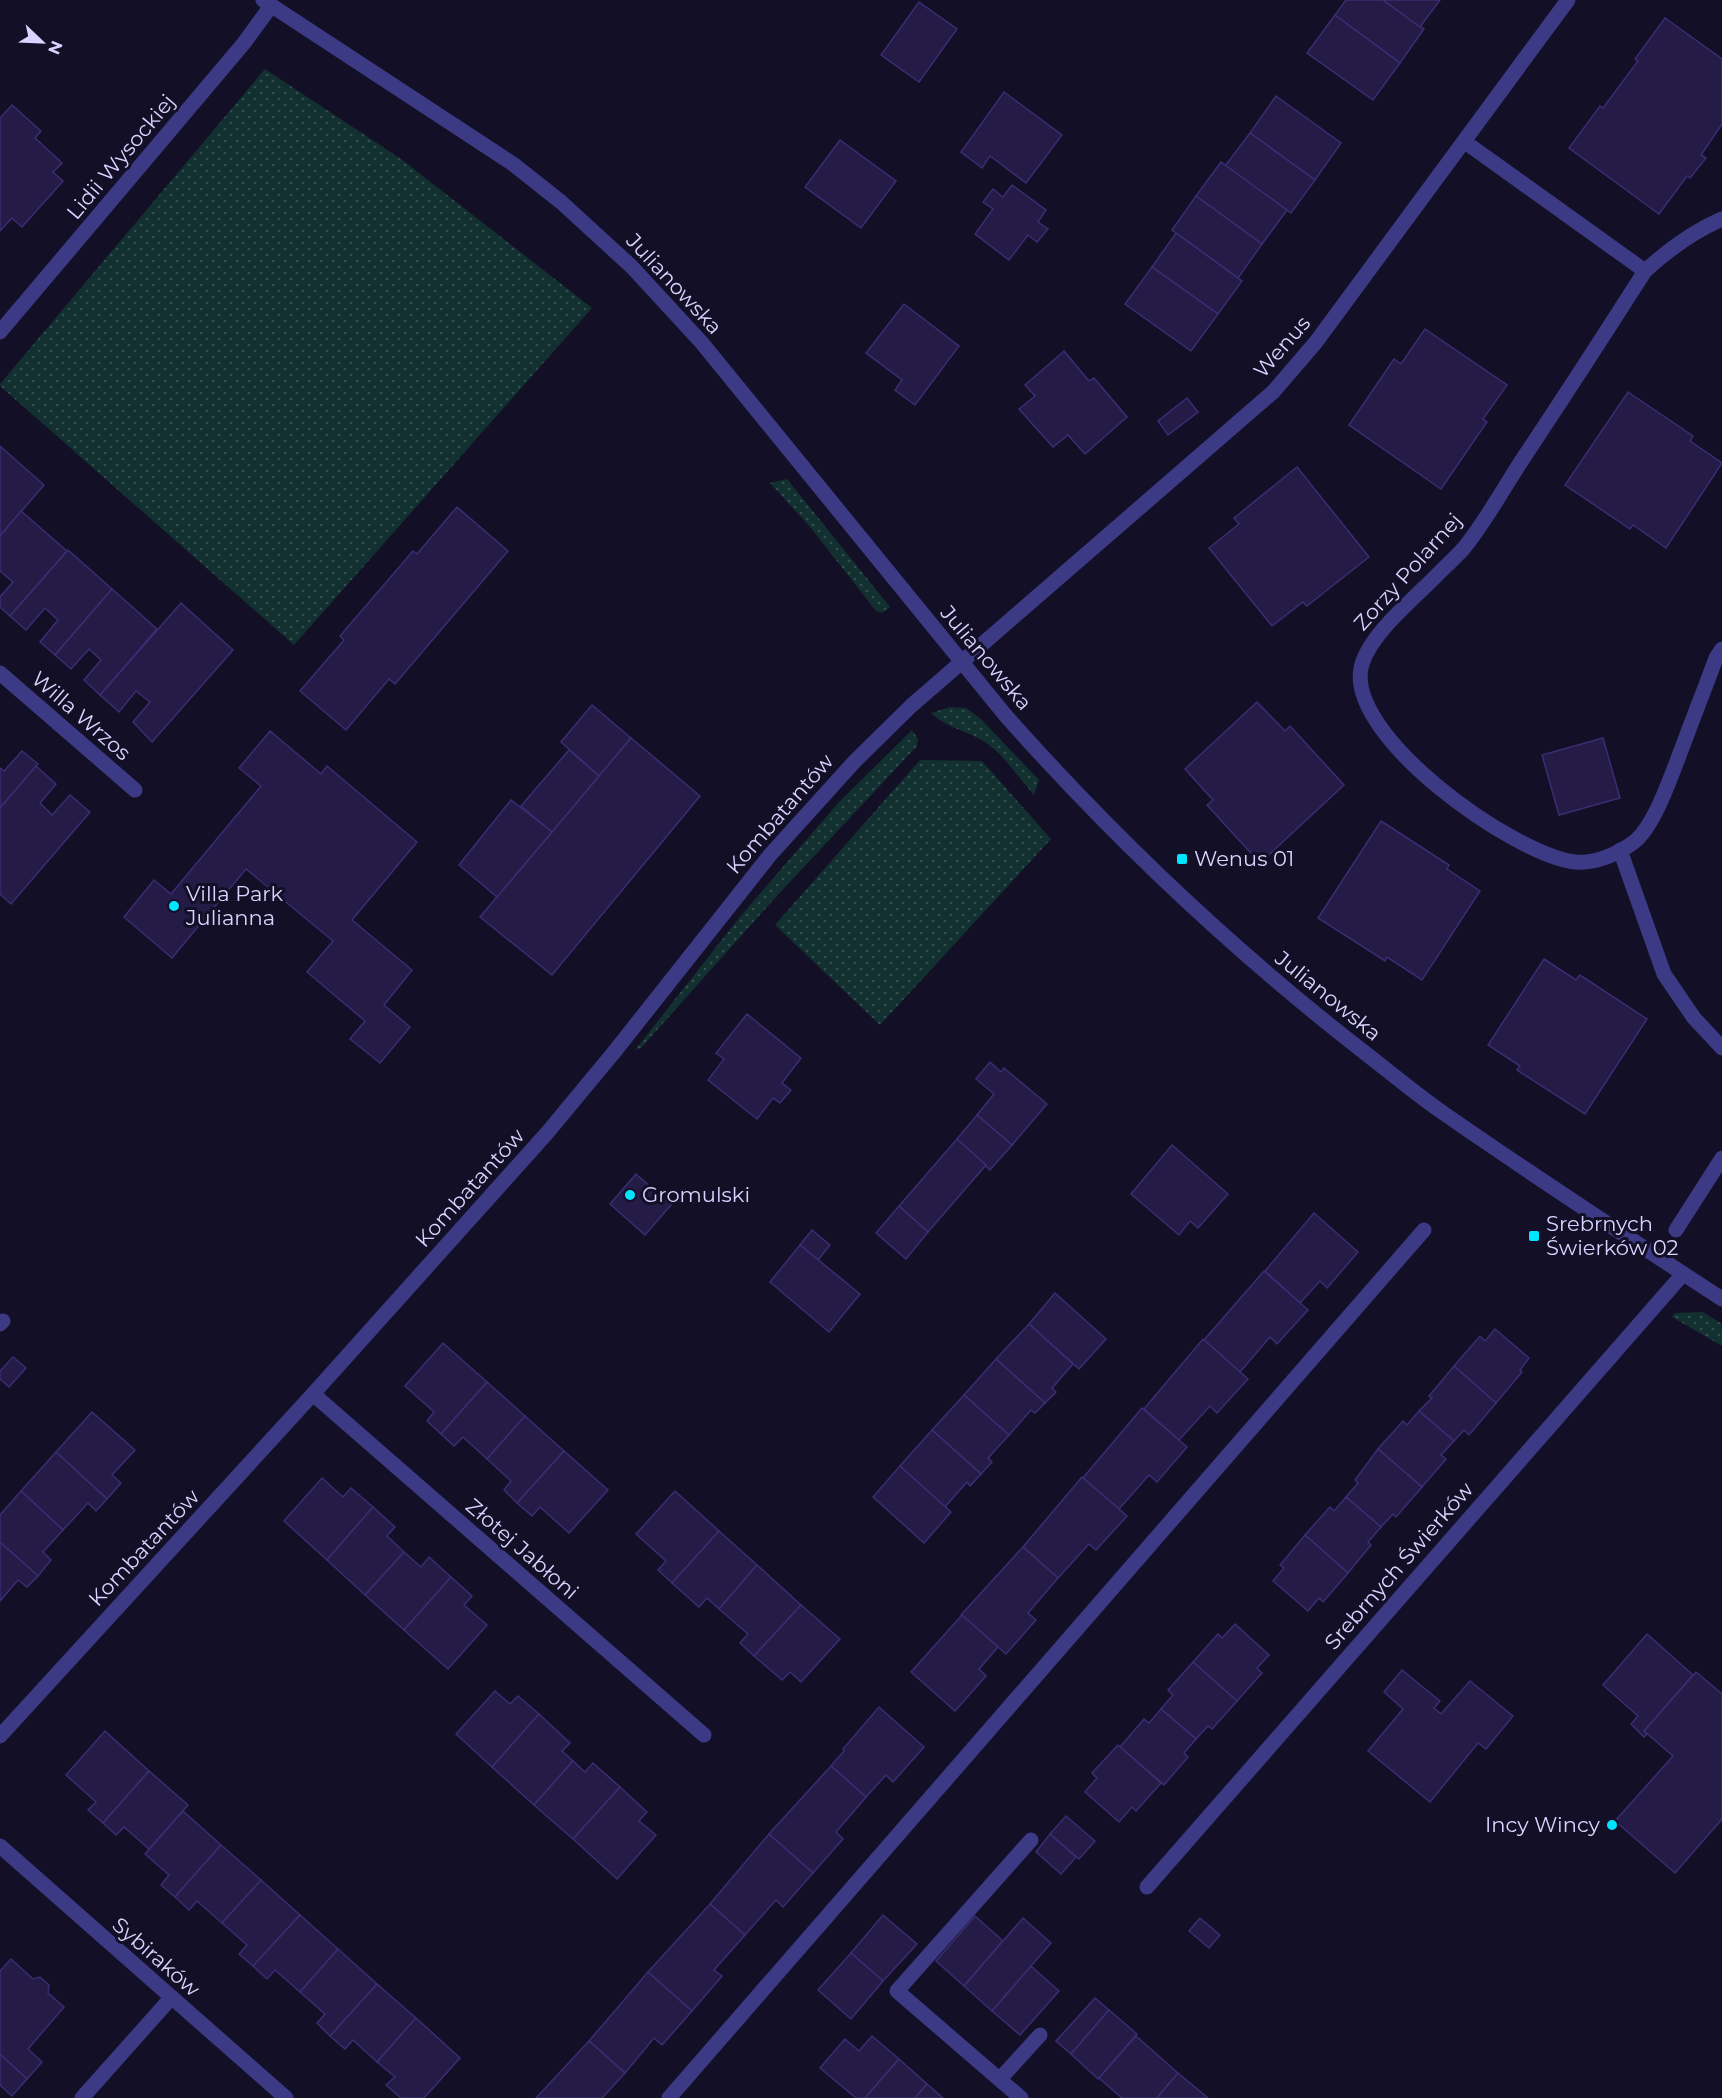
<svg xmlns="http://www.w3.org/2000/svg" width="1722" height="2098" font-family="Montserrat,sans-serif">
<defs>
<pattern id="grass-dots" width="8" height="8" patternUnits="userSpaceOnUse" patternTransform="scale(1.5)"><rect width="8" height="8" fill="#12302f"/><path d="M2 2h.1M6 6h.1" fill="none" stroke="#344d4e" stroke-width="1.8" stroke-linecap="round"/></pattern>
</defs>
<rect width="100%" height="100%" fill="#130f26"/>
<g fill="url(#grass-dots)">
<path d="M265 69 401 159 592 308 294 645 0 386V384Z"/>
<path d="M787 479 890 607 882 613 876 611 811 528 770 483Z"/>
<path d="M950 707 966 708 981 719 1039 780 1034 795C1020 779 1006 758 989 745 971 731 947 729 931 713Z"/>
<path d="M912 730 918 739 917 746 775 898 641 1048 635 1050 739 918 839 802Z"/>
<path d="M920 760 982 761 1051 839 880 1025 775 925Z"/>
<path d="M1703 1312 1722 1324V1346L1672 1317 1675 1313Z"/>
</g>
<g fill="#241b47" stroke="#3b2d73" stroke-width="1.5">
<path d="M1346 0H1383L1424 29 1400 63 1335 15Z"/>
<path d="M1383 0H1440L1420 27Z"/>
<path d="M919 2 957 29 919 82 881 55Z"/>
<path d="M1335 15 1400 63 1373 100 1307 53Z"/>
<path d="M1665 18 1722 59V124L1701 155 1706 158 1690 178 1687 176 1659 214 1569 148 1600 106 1603 108 1638 61 1635 59Z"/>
<path d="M1004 92 1062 135 1026 183 990 156 982 168 961 152Z"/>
<path d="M1276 96 1341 143 1315 180 1250 133Z"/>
<path d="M12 105 41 131 35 138 62 163 53 172 63 181 22 227 12 218 0 231V118Z"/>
<path d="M1250 133 1315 180 1291 213 1225 166Z"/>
<path d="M840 140 896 181 861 228 805 187Z"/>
<path d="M1221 162 1287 210 1262 244 1196 196Z"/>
<path d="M1012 185 1046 210 1038 222 1048 229 1037 242 1028 235 1009 260 975 234 993 209 983 202 993 189 1003 197Z"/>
<path d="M1196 196 1262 244 1238 278 1172 230Z"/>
<path d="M1176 233 1242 281 1218 314 1152 267Z"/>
<path d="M1152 267 1218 314 1191 351 1125 304Z"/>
<path d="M904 304 959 346 915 405 895 390 902 380 866 353Z"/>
<path d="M1425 329 1507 385 1483 419 1487 422 1441 489 1349 425 1394 359 1401 364Z"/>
<path d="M1064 351 1089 381 1094 378 1127 417 1085 454 1068 435 1053 447 1019 409 1035 396 1025 385Z"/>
<path d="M1628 392 1693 436 1690 441 1722 463 1666 548 1633 525 1630 529 1565 485Z"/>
<path d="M1187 398 1198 412 1168 435 1158 421Z"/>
<path d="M0 446 44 485 0 536Z"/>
<path d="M1297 467 1369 557 1307 606 1303 602 1272 626 1209 548 1239 524 1234 518Z"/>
<path d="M457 507 508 551 395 684 389 679 346 730 300 691 344 640 340 636 413 551 417 554Z"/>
<path d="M21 511 67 551 10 616 0 607V597L13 582 0 571V536Z"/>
<path d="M68 550 112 589 55 655 40 642 58 620 45 608 26 630 10 616Z"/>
<path d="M112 589 157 629 100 695 84 680 101 660 89 649 71 669 55 655Z"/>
<path d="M181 603 233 650 152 742 133 722 150 702 136 691 119 712 100 695Z"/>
<path d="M1257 702 1285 731 1290 726 1344 785 1260 863 1207 805 1213 800 1185 769Z"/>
<path d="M592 705 631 738 599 776 561 742Z"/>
<path d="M270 731 321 774 327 766 417 842 352 920 412 970 384 1005 410 1027 380 1063 350 1039 365 1021 307 972 333 941 246 869 172 958 124 917 154 880 171 894 261 786 239 768Z"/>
<path d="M631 738 700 796 552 975 480 917Z"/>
<path d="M1603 738 1620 798 1559 815 1542 755Z"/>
<path d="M569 750 599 776 552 832 521 806Z"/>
<path d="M22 751 38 764 0 808V768L4 771Z"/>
<path d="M36 766 56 784 40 803 52 815 70 795 90 812 11 904 0 894V808Z"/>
<path d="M511 800 552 832 497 897 459 865Z"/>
<path d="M1381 821 1449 865 1447 869 1480 891 1422 980 1387 957 1385 961 1318 918Z"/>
<path d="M1544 959 1576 980 1580 975 1647 1019 1585 1114 1517 1070 1520 1066 1488 1045Z"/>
<path d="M747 1014 801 1058 782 1083 791 1090 780 1103 773 1098 757 1119 708 1080 724 1059 716 1053Z"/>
<path d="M990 1062 1001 1072 1004 1068 1047 1104 1012 1145 977 1115 994 1094 976 1079Z"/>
<path d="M977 1115 1012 1145 990 1170 957 1139Z"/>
<path d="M957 1139 986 1165 928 1232 899 1206Z"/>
<path d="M1172 1145 1228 1194 1198 1228 1190 1221 1179 1235 1131 1194Z"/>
<path d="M636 1174 671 1205 645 1235 610 1204Z"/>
<path d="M899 1206 928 1232 906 1259 876 1233Z"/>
<path d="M1314 1213 1358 1252 1327 1288 1320 1281 1300 1303 1265 1271Z"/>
<path d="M812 1230 830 1245 818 1260 800 1245Z"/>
<path d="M800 1245 860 1294 829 1332 770 1282Z"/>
<path d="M1264 1271 1308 1310 1277 1344 1270 1337 1240 1372 1204 1340Z"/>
<path d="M1055 1293 1106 1339 1079 1369 1029 1324Z"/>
<path d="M1029 1324 1073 1364 1052 1388 1056 1392 1045 1403 996 1359Z"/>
<path d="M1495 1329 1529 1358 1520 1370 1522 1372 1496 1403 1454 1366 1480 1336 1485 1341Z"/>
<path d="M1203 1339 1248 1379 1217 1413 1210 1406 1179 1440 1144 1409Z"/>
<path d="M443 1343 487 1382 441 1434 427 1421 434 1412 405 1386Z"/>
<path d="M13 1357 26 1368 9 1387 0 1379V1371Z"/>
<path d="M996 1359 1045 1403 1035 1413 1031 1410 1009 1435 964 1395Z"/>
<path d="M1454 1366 1496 1403 1469 1435 1464 1430 1454 1441 1419 1411 1432 1398 1429 1396Z"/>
<path d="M487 1382 525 1416 487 1459 463 1437 454 1446 441 1434Z"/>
<path d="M964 1395 1009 1435 988 1458 992 1462 981 1474 932 1430Z"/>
<path d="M1142 1408 1187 1447 1157 1482 1149 1475 1119 1509 1083 1478Z"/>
<path d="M1419 1411 1454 1441 1441 1455 1446 1459 1422 1487 1378 1449 1403 1421 1407 1425Z"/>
<path d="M92 1412 135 1450 112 1475 121 1483 107 1499 56 1452Z"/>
<path d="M525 1416 564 1451 517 1503 504 1490 511 1481 487 1459Z"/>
<path d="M932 1430 981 1474 970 1486 967 1482 945 1507 900 1466Z"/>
<path d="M1378 1449 1422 1487 1396 1517 1393 1514 1381 1527 1346 1497 1358 1483 1355 1480Z"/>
<path d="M564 1451 608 1490 569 1533 540 1507 532 1516 517 1503Z"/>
<path d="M56 1452 107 1499 96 1511 88 1503 63 1530 21 1491Z"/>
<path d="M900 1466 951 1512 924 1543 873 1497Z"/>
<path d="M1082 1477 1127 1516 1096 1550 1089 1544 1058 1578 1023 1547Z"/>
<path d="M322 1478 343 1497 351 1488 373 1507 327 1560 284 1521Z"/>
<path d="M21 1491 63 1530 43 1552 51 1560 38 1576 0 1542V1515Z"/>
<path d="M675 1491 719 1531 672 1583 658 1570 666 1561 636 1534Z"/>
<path d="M1346 1497 1381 1527 1368 1542 1371 1545 1348 1573 1305 1535 1330 1507 1334 1511Z"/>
<path d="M373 1507 395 1527 387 1536 404 1552 365 1595 327 1560Z"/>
<path d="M719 1531 757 1565 719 1609 707 1598 699 1607 672 1583Z"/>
<path d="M1305 1535 1348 1573 1323 1602 1319 1598 1308 1611 1273 1581 1284 1568 1280 1565Z"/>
<path d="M0 1542 38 1576 27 1587 18 1580 0 1601Z"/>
<path d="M1023 1547 1058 1578 1028 1613 1036 1620 1006 1654 961 1615Z"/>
<path d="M404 1552 421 1567 429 1557 451 1577 404 1630 365 1595Z"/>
<path d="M757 1565 801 1605 754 1656 740 1643 748 1634 719 1609Z"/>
<path d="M451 1577 472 1596 464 1605 487 1625 448 1669 404 1630Z"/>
<path d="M801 1605 840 1639 801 1682 790 1672 782 1680 754 1656Z"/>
<path d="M962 1615 998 1647 979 1669 986 1676 955 1711 911 1672Z"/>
<path d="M1235 1624 1269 1655 1257 1668 1262 1673 1237 1701 1193 1662 1218 1634 1222 1638Z"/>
<path d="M1647 1634 1693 1675 1644 1731 1647 1734 1644 1737 1631 1724 1638 1716 1603 1685Z"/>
<path d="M1193 1662 1237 1701 1212 1729 1208 1726 1196 1739 1161 1709 1173 1695 1168 1690Z"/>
<path d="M1402 1670 1440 1701 1434 1708 1441 1714 1470 1681 1513 1716 1486 1749 1478 1743 1430 1802 1368 1751 1403 1709 1384 1692Z"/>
<path d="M1696 1672 1722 1694V1819L1675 1873 1615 1821 1673 1756 1644 1731Z"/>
<path d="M495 1691 510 1704 518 1696 539 1714 492 1767 456 1734Z"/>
<path d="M879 1707 924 1747 893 1782 886 1775 866 1797 831 1766 844 1751 843 1749Z"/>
<path d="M1161 1709 1196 1739 1184 1753 1188 1757 1164 1785 1120 1747 1144 1719 1149 1723Z"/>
<path d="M539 1714 570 1743 562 1751 573 1761 534 1805 492 1767Z"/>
<path d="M105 1731 149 1771 103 1823 88 1810 96 1802 66 1775Z"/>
<path d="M1118 1745 1161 1783 1136 1811 1132 1807 1119 1822 1085 1792 1097 1778 1092 1773Z"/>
<path d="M573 1761 585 1772 593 1763 620 1787 573 1839 534 1805Z"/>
<path d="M831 1766 866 1797 836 1832 843 1839 813 1873 769 1834Z"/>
<path d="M149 1771 188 1805 149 1849 124 1827 116 1835 103 1823Z"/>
<path d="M620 1787 647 1812 639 1821 656 1835 617 1879 573 1839Z"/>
<path d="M183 1811 221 1845 175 1897 161 1885 169 1875 145 1854Z"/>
<path d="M1066 1816 1095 1841 1079 1859 1050 1834Z"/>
<path d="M769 1834 813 1873 783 1907 776 1900 745 1935 710 1904Z"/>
<path d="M1050 1834 1076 1857 1061 1874 1036 1852Z"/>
<path d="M221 1845 261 1880 222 1923 197 1901 189 1910 175 1897Z"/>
<path d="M261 1880 300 1915 253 1966 239 1954 247 1945 222 1923Z"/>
<path d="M710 1904 745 1935 714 1970 722 1976 692 2011 648 1972Z"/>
<path d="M300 1915 338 1949 300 1992 275 1970 267 1979 253 1966Z"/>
<path d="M883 1915 917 1944 883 1981 851 1953Z"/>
<path d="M975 1916 1003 1941 964 1986 936 1961Z"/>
<path d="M1023 1918 1051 1943 992 2011 964 1986Z"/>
<path d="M1200 1918 1220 1935 1209 1948 1189 1931Z"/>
<path d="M338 1949 377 1984 330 2036 317 2023 325 2014 300 1992Z"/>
<path d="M851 1953 883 1981 851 2019 818 1990Z"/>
<path d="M11 1959 33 1979 40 1977 49 1985 48 1993 64 2007 28 2049 42 2062 27 2079 0 2054V1971Z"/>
<path d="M1031 1966 1059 1991 1020 2035 992 2011Z"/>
<path d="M648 1972 692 2011 662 2045 654 2038 625 2073 589 2041Z"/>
<path d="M377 1984 416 2018 377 2062 353 2040 345 2049 330 2036Z"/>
<path d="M1095 1998 1109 2010 1071 2054 1056 2041Z"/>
<path d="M1109 2010 1137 2034 1098 2079 1071 2054Z"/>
<path d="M416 2018 460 2058 424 2098H401L386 2085 395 2077 377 2062Z"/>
<path d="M872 2036 899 2059 865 2098H856L820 2068 845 2039 859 2051Z"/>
<path d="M1136 2036 1178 2073 1157 2098H1122L1099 2078Z"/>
<path d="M589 2041 625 2073 602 2098H536Z"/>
<path d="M0 2054 27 2079 12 2096 0 2085Z"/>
<path d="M899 2059 927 2084 915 2098H865Z"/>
<path d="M1178 2073 1208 2098H1157Z"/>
<path d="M927 2084 943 2098H915Z"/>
</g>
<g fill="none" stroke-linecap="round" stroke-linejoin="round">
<g stroke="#3d3a85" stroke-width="15">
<path d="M263 0 513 164 561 202 632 267 702 343 1006 716C1117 841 1237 954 1369 1056 1392 1074 1415 1093 1439 1110 1532 1175 1627 1237 1722 1299"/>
<path d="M1465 142 1645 271"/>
<path d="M1722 219C1692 232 1669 249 1645 271 1606 332 1566 394 1526 454 1506 484 1486 521 1464 548 1456 557 1446 566 1438 574 1414 599 1368 635 1361 668 1347 737 1514 855 1575 862 1595 864 1618 854 1634 842 1655 826 1672 773 1682 748 1693 718 1705 688 1716 658L1722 649"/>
<path d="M0 332 244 43 271 6"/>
<path d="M0 673 135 790"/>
<path d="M1620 850 1664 974 1694 1018 1722 1048"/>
<path d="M1676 1230 1722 1158"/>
<path d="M0 1324 3 1321"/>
<path d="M313 1394 704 1735"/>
<path d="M0 1736 313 1394 547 1133 615 1051 770 855 855 761 911 706 1273 392 1316 342 1568 0"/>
<path d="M0 1846 286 2098"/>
<path d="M1147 1887 1683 1274"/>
<path d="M1000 2079 1040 2035"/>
<path d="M82 2098 171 1998"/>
<path d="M669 2098 1424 1230"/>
<path d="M1021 2098 897 1991 1031 1840"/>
</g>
</g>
<g fill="#00e5ff" stroke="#130f26" stroke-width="2">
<rect x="1176" y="853" width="12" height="12" rx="3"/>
<circle cx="174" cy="906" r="6"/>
<circle cx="630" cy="1195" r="6"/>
<rect x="1528" y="1230" width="12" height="12" rx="3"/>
<circle cx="1612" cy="1825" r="6"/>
</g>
<g text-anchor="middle" stroke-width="6" stroke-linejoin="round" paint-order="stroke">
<g font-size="21" fill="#d9d4ff" stroke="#130f26">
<text transform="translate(121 157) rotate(-50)" y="7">Lidii Wysockiej</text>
<text transform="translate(674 284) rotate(47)" y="7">Julianowska</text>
<text transform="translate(1282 347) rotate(-49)" y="7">Wenus</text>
<text transform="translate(1408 572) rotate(-48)" y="7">Zorzy Polarnej</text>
<text transform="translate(986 658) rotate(50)" y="7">Julianowska</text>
<text transform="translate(81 716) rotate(41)" y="7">Willa Wrzos</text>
<text transform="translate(780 814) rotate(-49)" y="7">Kombatantów</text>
<text transform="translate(1328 996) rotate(39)" y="7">Julianowska</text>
<text transform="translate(470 1188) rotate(-48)" y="7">Kombatantów</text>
<text transform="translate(144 1548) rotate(-47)" y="7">Kombatantów</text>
<text transform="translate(522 1549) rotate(41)" y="7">Złotej Jabłoni</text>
<text transform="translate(1399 1566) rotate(-49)" y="7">Srebrnych Świerków</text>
<text transform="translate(156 1957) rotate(41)" y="7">Sybiraków</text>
</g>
<g font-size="21" fill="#d9d4ff" stroke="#130f26" text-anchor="start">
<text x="1194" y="866">Wenus 01</text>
<text x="186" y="901">Villa Park<tspan x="186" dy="24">Julianna</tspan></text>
<text x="642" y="1202">Gromulski</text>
<text x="1546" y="1231">Srebrnych<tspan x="1546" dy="24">Świerków 02</tspan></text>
<text x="1600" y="1832" text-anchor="end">Incy Wincy</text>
</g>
</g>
<g transform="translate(42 42) rotate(113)" stroke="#130f26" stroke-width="4.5" paint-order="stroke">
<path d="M0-4.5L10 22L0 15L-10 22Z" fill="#d9d4ff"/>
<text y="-9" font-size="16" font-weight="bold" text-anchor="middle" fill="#d9d4ff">N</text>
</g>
</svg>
